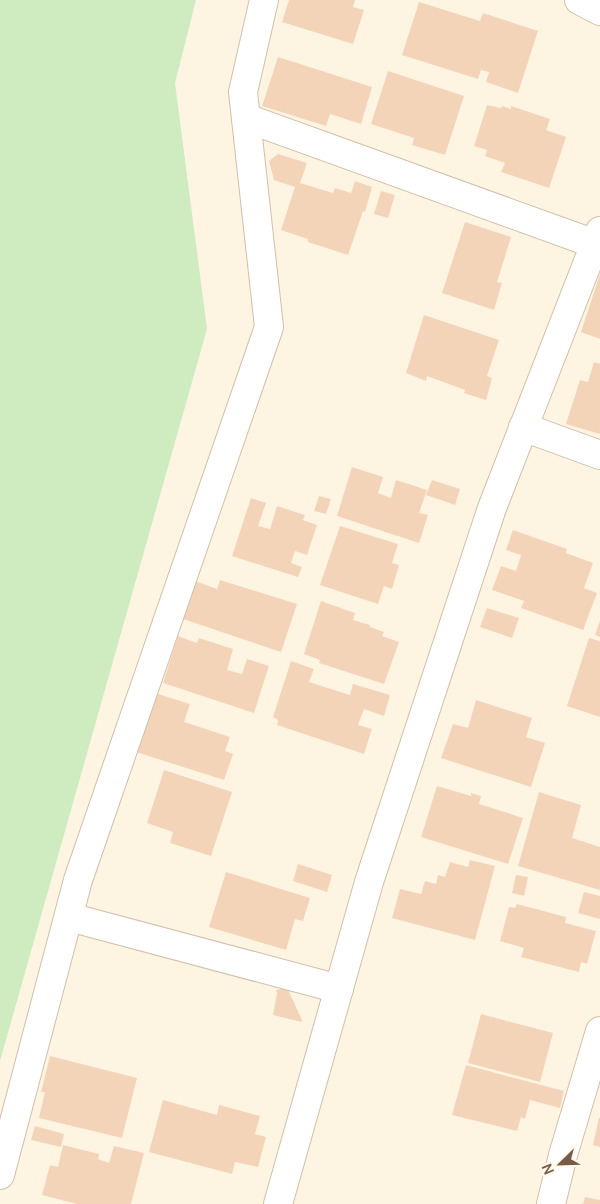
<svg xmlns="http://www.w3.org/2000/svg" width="600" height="1204" font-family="Manrope,sans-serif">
<rect width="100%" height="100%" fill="#fdf5e2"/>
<path fill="#cfebc0" d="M0 0H196L175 83 207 329 0 1061Z"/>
<g fill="#f4d4b9">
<path d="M289 0H355L353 7 364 10 353 44 282 22Z"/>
<path d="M419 2 480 21 483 13 538 31 518 93 486 82 489 72 481 70 478 79 402 55Z"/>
<path d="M278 57 372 87 361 124 330 114 326 126 262 106Z"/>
<path d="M388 71 464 96 445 155 412 145 414 138 371 124Z"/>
<path d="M487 105 501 108 502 106 511 109V106L550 119 546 130 566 137 549 188 501 172 505 163 485 156 487 150 474 146Z"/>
<path d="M278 154 307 163 300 183 333 193 335 188 351 193 355 181 372 187 365 212 363 211 348 255 308 242V239L281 230 295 187 274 180 269 161Z"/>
<path d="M381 191 395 195 388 218 374 214Z"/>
<path d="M465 222 511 237 497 282 502 283 494 310 442 293Z"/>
<path d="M600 274V339L581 332Z"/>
<path d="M424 315 499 340 487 376 492 378 486 400 464 393 465 390 427 376 426 381 406 373Z"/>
<path d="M594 362 600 364V434L566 424 580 380 588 382Z"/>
<path d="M352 467 383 477 378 493 391 498 396 480 427 490 419 513 428 515 419 543 337 516Z"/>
<path d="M432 480 460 489 455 505 426 495Z"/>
<path d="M319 496 331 499 326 514 314 511Z"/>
<path d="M251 498 266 503 258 526 270 529 277 506 305 515 303 520 317 525 307 555 295 551 291 563 302 567 298 577 232 556Z"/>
<path d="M340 526 398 544 392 563 399 565 392 589 384 586 378 604 320 585Z"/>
<path d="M513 530 567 549 566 553 593 563 584 588 597 593 583 630 521 608 524 601 492 590 501 566 516 571 521 555 506 550Z"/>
<path d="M192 580 217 589 220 580 297 604 281 652 180 618Z"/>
<path d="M321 601 355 613 353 620 370 625V627L384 632 382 636 399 642 384 684 319 663 320 660 304 654Z"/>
<path d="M487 608 519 618 512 638 480 627Z"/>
<path d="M600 621V637L595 635Z"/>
<path d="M178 636 197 643 199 638 233 649 227 670 242 674 247 659 269 666 254 713 163 683Z"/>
<path d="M589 638 600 641V717L567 706Z"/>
<path d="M291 661 314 669 309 682 350 695 353 684 390 695 384 716 364 709 358 725 372 729 364 754 277 725 278 720 273 717Z"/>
<path d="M155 693 190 704 184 722 230 737 225 751 233 754 224 780 136 752Z"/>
<path d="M476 700 532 718 526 737 545 743 531 787 441 758 453 724 468 728Z"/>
<path d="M164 770 232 792 211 856 170 843 173 832 147 823Z"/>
<path d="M437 786 471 796V793L481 796 479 804 523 818 508 864 421 837Z"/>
<path d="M539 792 581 805 572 838 600 847V890L518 866Z"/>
<path d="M470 860 495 866 475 940 392 918 400 889 421 894 425 881 436 884 438 875 445 877 450 862 468 867Z"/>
<path d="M298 864 332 875 327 892 293 881Z"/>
<path d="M226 872 310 898 303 921 295 919 286 950 209 927Z"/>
<path d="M516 875 528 877 524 896 512 893Z"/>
<path d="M584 892 600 896V919L578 913Z"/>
<path d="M517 904 566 917 565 923 596 931 587 964 581 962 579 972 521 957 524 948 500 941 509 907 515 908Z"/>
<path d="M281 989H288L289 992 302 1020 301 1022 273 1015 277 993 276 990Z"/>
<path d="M481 1014 553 1033 540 1082 468 1063Z"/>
<path d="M50 1056 137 1078 122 1138 39 1118 45 1092H41Z"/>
<path d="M466 1065 564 1091 560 1108 530 1100 525 1119 521 1117 517 1131 452 1115Z"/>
<path d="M163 1100 217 1115 219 1105 260 1116 255 1134 266 1137 258 1167 235 1162 232 1174 149 1152Z"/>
<path d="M599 1118H600V1147L593 1145Z"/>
<path d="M35 1126 64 1134 61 1147 31 1140Z"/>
<path d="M63 1145 99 1154 98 1159 109 1163 114 1146 144 1153 131 1204H77L42 1195 50 1165 58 1167Z"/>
<path d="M585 1197 600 1200V1204H583Z"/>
</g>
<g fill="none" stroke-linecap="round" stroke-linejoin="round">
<defs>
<g id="street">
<path d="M579 0 600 11"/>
<path d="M246 118 595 244"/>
<path d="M523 427 600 455"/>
<path d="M69 917 339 989"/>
<path d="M0 1175 78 880 269 327 243 92 264 0"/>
<path d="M278 1204 369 882 492 508 600 231"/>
<path d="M551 1204 563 1155 600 1031"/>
</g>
</defs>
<use href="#street" stroke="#d1bfab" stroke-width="30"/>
<use href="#street" stroke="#fff" stroke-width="28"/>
</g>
<g transform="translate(560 1164) rotate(247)" stroke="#fff8ea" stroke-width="4" paint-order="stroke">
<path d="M0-4L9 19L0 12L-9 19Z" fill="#765b47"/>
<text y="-8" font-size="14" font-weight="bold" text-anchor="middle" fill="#765b47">N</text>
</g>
</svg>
